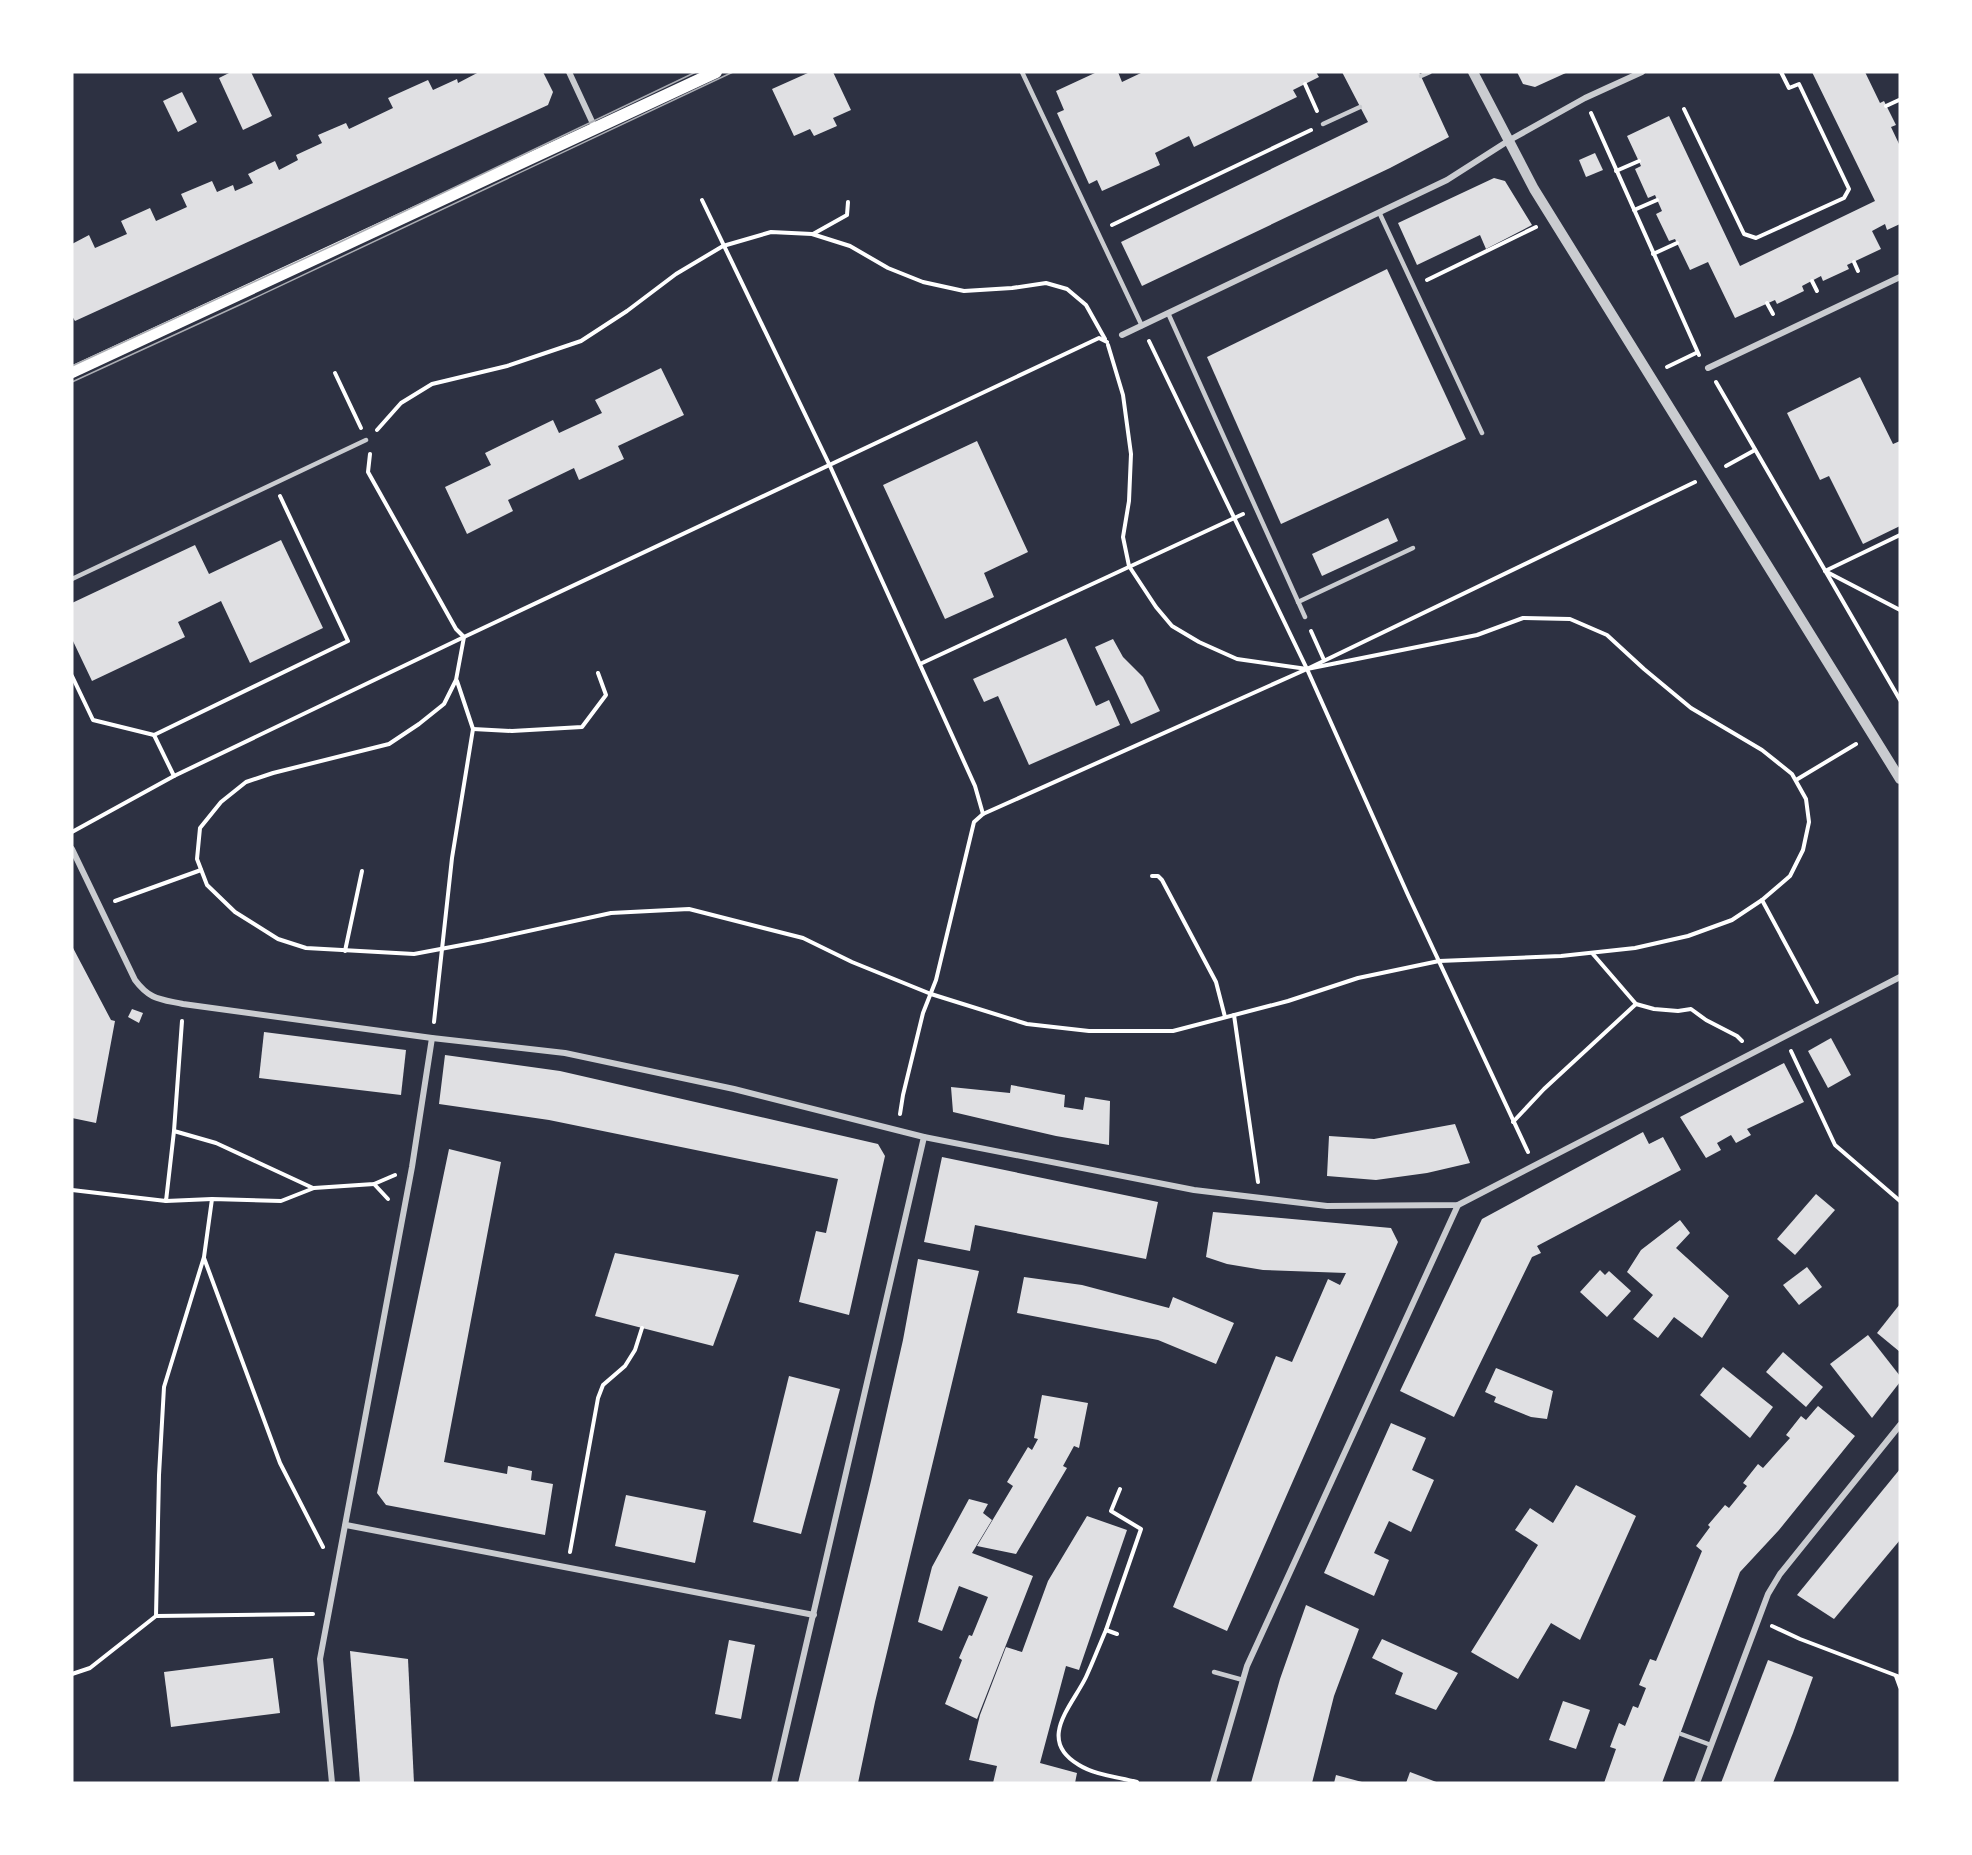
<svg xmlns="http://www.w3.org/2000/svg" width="1972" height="1855" font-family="Manrope,sans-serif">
<rect width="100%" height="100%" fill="#2d3142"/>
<g fill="#e0e0e3">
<path d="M231 72H251L272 116 243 130 219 78Z"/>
<path d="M479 72H543L553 92 548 105 75 321 72 316V244L89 235 95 248 127 234 121 221 150 208 156 221 187 207 181 194 212 181 217 192 233 185 235 191 253 183 248 174 275 161 279 170 298 160 296 155 322 143 318 135 346 123 349 129 393 108 388 98 428 80 433 90 457 79 458 83Z"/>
<path d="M810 72H833L851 110 833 118 837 126 814 136 810 129 794 136 772 89Z"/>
<path d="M1097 72H1118L1122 82 1143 72H1316L1319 77 1293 90 1297 97 1194 147 1189 136 1155 153 1160 165 1102 191 1097 180 1089 184 1057 113 1064 110 1056 91Z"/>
<path d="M1342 72H1419L1449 137 1390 168 1142 286 1121 242 1368 122Z"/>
<path d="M1517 72H1568L1535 87 1523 84Z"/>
<path d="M1812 72H1865L1880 103 1884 101 1896 125 1891 127 1900 146V224L1887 230 1885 224 1872 231 1881 249 1847 265 1849 269 1823 281 1821 276 1802 286 1804 291 1777 304 1775 300 1735 318 1708 262 1690 270 1675 239 1669 241 1656 214 1662 211 1655 195 1648 198 1635 169 1641 166 1627 136 1669 116 1740 266 1875 201Z"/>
<path d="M182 92 197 122 178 132 163 101Z"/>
<path d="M1595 153 1603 170 1586 177 1579 160Z"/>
<path d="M1494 178 1505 181 1532 225 1486 249 1480 235 1417 265 1398 223Z"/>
<path d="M1387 269 1466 439 1281 524 1207 357Z"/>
<path d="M661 368 684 415 618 446 624 459 579 480 574 468 508 500 513 511 467 534 445 487 491 465 485 453 553 420 559 433 602 413 595 400Z"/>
<path d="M1860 377 1893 444 1900 441V526L1863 544 1829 476 1820 480 1787 413Z"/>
<path d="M977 441 1028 552 984 573 994 597 945 619 883 485Z"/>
<path d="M1388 518 1398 541 1322 576 1312 554Z"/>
<path d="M281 540 323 628 250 663 221 601 178 622 185 637 92 681 72 639V603L195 545 209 574Z"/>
<path d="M1066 638 1096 706 1109 700 1120 725 1029 765 998 696 984 702 973 679Z"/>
<path d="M1113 639 1123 657 1143 677 1160 711 1131 724 1095 647Z"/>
<path d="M72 946 111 1020 115 1021 96 1123 72 1118Z"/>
<path d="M132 1009 143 1013 139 1023 128 1017Z"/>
<path d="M264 1032 406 1050 401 1095 259 1078Z"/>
<path d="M1831 1038 1851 1075 1828 1088 1808 1051Z"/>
<path d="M445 1055 560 1071 878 1144 885 1156 849 1315 799 1302 816 1231 826 1233 838 1179 549 1120 439 1104Z"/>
<path d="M1784 1063 1804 1102 1747 1129 1751 1135 1736 1143 1731 1135 1717 1143 1721 1150 1706 1158 1680 1117Z"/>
<path d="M1011 1085 1065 1095 1064 1107 1083 1110 1085 1097 1110 1101 1109 1145 1056 1136 953 1112 951 1087 1010 1093Z"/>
<path d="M1455 1124 1470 1163 1427 1173 1376 1180 1327 1176 1329 1136 1374 1139Z"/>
<path d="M1643 1132 1649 1144 1663 1137 1681 1170 1537 1246 1541 1253 1532 1257 1454 1417 1400 1391 1482 1219Z"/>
<path d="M449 1149 501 1162 444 1462 507 1474 508 1466 532 1471 531 1480 553 1484 545 1535 386 1505 377 1493Z"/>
<path d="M942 1157 1158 1202 1146 1259 975 1225 970 1251 924 1242Z"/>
<path d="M1816 1194 1835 1210 1795 1255 1777 1239Z"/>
<path d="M1213 1212 1391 1228 1398 1242 1227 1631 1173 1607 1276 1356 1292 1362 1328 1279 1340 1285 1346 1273 1263 1270 1227 1264 1206 1257Z"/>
<path d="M1680 1220 1690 1233 1676 1248 1729 1296 1702 1338 1674 1317 1658 1338 1633 1319 1653 1295 1627 1272 1641 1250Z"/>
<path d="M615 1253 739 1275 713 1346 595 1316Z"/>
<path d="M918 1259 979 1271 875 1702 858 1783H798L871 1481 903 1340Z"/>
<path d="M1807 1267 1822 1287 1799 1305 1783 1285Z"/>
<path d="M1600 1270 1605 1275 1609 1271 1631 1291 1607 1317 1580 1292Z"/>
<path d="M1024 1277 1082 1285 1169 1308 1173 1297 1234 1323 1216 1364 1158 1340 1017 1313Z"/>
<path d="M1900 1304V1352L1877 1333Z"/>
<path d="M1868 1335 1900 1376V1382L1872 1418 1830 1364Z"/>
<path d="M1783 1352 1823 1387 1806 1407 1766 1372Z"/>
<path d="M1723 1367 1773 1407 1750 1438 1700 1395Z"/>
<path d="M1496 1368 1553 1391 1547 1419 1531 1417 1494 1402 1496 1397 1485 1392Z"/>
<path d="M789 1376 840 1389 801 1534 753 1522Z"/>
<path d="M1042 1395 1088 1403 1079 1448 1074 1446 1063 1466 1067 1468 1016 1554 977 1546 1013 1486 1007 1482 1028 1447 1032 1450 1038 1439 1034 1438Z"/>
<path d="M1818 1406 1855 1436 1779 1530 1740 1572 1662 1783H1604L1616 1749 1610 1747 1619 1723 1625 1726 1633 1706 1638 1708 1646 1688 1639 1685 1650 1659 1656 1661 1702 1551 1696 1546 1710 1527 1708 1525 1725 1505 1729 1508 1747 1486 1743 1483 1758 1464 1763 1468 1790 1438 1786 1435 1801 1416 1806 1420Z"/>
<path d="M1391 1423 1426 1438 1412 1470 1434 1480 1411 1532 1389 1521 1374 1553 1389 1560 1374 1596 1324 1573Z"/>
<path d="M1900 1469V1540L1834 1619 1797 1595Z"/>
<path d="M1576 1485 1636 1516 1580 1640 1551 1623 1518 1679 1471 1652 1538 1545 1515 1530 1530 1508 1553 1523Z"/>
<path d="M626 1495 706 1511 695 1563 615 1546Z"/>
<path d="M969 1499 988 1504 983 1513 992 1520 972 1553 1033 1576 977 1719 945 1704 962 1660 959 1658 969 1635 972 1636 988 1597 959 1586 942 1631 918 1622 932 1567Z"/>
<path d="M1087 1516 1127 1530 1079 1670 1066 1666 1040 1763 1077 1773 1075 1783H993L997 1766 969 1760 980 1715 1006 1647 1022 1652 1048 1581Z"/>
<path d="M1306 1605 1359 1629 1334 1696 1312 1783H1251L1280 1679Z"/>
<path d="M1382 1639 1458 1673 1436 1710 1395 1694 1403 1673 1372 1658Z"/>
<path d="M729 1640 755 1645 741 1719 715 1714Z"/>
<path d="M350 1651 408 1659 414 1783H360Z"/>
<path d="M273 1658 280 1713 171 1727 164 1672Z"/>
<path d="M1768 1660 1813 1677 1793 1733 1773 1783H1721Z"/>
<path d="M1563 1701 1590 1710 1576 1749 1549 1740Z"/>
<path d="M1410 1772 1439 1783H1406Z"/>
<path d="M1336 1775 1362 1782V1783H1334Z"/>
</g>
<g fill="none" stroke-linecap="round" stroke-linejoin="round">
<g stroke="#fff" stroke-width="4">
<path d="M1305 84 1317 111"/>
<path d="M1886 106 1899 100"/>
<path d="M1684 109 1744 234 1756 238 1844 198 1849 189 1799 84 1789 88 1781 72"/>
<path d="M1591 113 1699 355"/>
<path d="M1616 171 1639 161"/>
<path d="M702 200 830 466 975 786 983 814"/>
<path d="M1634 210 1657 200"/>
<path d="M1112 225 1311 130"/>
<path d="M813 234 847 215 848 202"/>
<path d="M1653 254 1677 243"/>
<path d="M1854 262 1858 271"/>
<path d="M1427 280 1536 227"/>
<path d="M1812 281 1817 291"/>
<path d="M1767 303 1773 314"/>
<path d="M1149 341 1307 669 1408 895 1528 1152"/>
<path d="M1667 367 1696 353"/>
<path d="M335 373 361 428"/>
<path d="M1716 382 1900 700"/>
<path d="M377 430 401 403 432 384 507 366 581 341 627 311 676 274 723 246 771 232 812 234 850 246 888 268 923 282 964 291 1012 288 1046 283 1067 289 1086 305 1105 339"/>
<path d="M370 454 368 472 456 629 464 637 456 680 444 704 419 724 389 744 273 773 246 782 221 802 200 828 197 859 207 885 235 912 278 939 306 948 414 954 483 941 611 913 689 909 803 938 852 962 931 994 1027 1024 1089 1031H1173L1288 1001 1358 978 1439 961 1561 956 1635 948 1688 936 1732 920 1762 900 1790 876 1803 850 1809 822 1806 799 1792 774 1762 750 1691 708 1644 669 1607 635 1570 619 1523 618 1477 635 1307 669 1237 659 1199 642 1172 626 1156 607 1129 566 1123 537 1129 501 1131 454 1123 395 1108 345"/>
<path d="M1726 466 1755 450"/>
<path d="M1825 571 1900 610"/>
<path d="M1825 571 1900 535"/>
<path d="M1311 631 1324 660"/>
<path d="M920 664 1243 514"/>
<path d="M72 676 93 720 154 735"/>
<path d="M473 729 512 731 582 727 606 695 598 673"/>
<path d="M174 776 154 735 348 641 280 496"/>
<path d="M1796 780 1856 744"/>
<path d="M72 832 174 776 464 637 1099 338 1107 342"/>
<path d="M1152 876H1158L1162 880 1216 982 1225 1017"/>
<path d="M1762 900 1817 1002"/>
<path d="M115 901 201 870"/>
<path d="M345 951 362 871"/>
<path d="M1592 953 1636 1004 1654 1009 1678 1011 1691 1009 1706 1020 1737 1036 1742 1041"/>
<path d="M1234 1015 1258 1182"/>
<path d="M434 1022 452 858 473 729 457 681"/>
<path d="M1791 1051 1835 1145 1900 1201"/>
<path d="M900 1114 903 1095 923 1013 936 980 974 822 983 814 1307 669 1695 482"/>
<path d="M1513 1122 1544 1089 1636 1004"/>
<path d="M174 1131 216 1143 313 1188"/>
<path d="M374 1184 388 1199"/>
<path d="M72 1190 166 1201 174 1131 182 1021"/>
<path d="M166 1201 212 1199"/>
<path d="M204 1258 280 1463 323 1547"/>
<path d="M570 1552 598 1398 603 1385 625 1366 635 1350 642 1328"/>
<path d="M156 1616 159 1475 164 1387 204 1257 212 1199 281 1201 314 1188 374 1184 395 1175"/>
<path d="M1772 1626 1800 1639 1900 1677"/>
<path d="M1106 1630 1141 1529 1111 1511 1120 1489"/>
<path d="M1117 1634 1106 1630C1099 1646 1093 1662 1086 1677 1072 1706 1036 1740 1079 1765 1095 1775 1118 1777 1137 1782"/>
<path d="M72 1674 90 1668 156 1616 313 1614"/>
<path d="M1896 1676 1900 1687"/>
</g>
<g stroke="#caccd0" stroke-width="4.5">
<path d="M1022 72 1142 326"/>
<path d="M1421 76 1430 72"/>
<path d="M1323 124 1360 107"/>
<path d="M1379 212 1482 433"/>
<path d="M1168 313 1305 617"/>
<path d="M72 579 366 440"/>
<path d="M1298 602 1413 548"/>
<path d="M1214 1672 1243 1680"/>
<path d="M1681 1734 1711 1745"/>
</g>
<g stroke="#caccd0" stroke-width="6">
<path d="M569 72 595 128"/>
<path d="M1122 335 1447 180 1508 141 1585 98 1642 72"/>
<path d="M1708 368 1900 277"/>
<path d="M72 849 135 980C150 1000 160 999 183 1004L432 1038 565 1053 734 1089 924 1137 1194 1190 1327 1206 1458 1205 1900 977"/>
<path d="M346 1525 814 1615"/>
<path d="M332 1783 320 1659 412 1167 432 1038"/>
<path d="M774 1783 924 1137"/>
<path d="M1213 1783 1247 1666 1458 1205"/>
<path d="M1697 1783 1768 1594 1780 1574 1900 1425"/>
</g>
<path stroke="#caccd0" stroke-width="10" d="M1473 72 1534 189 1900 779"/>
<path stroke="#fff" stroke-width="12" d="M72 372 716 72"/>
<g stroke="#abadb3" stroke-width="1.5">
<path d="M72 366 336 244 696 72"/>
<path d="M72 382 246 302 733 72"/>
</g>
</g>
<rect width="1972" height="1855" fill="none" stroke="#ffffff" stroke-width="147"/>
</svg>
